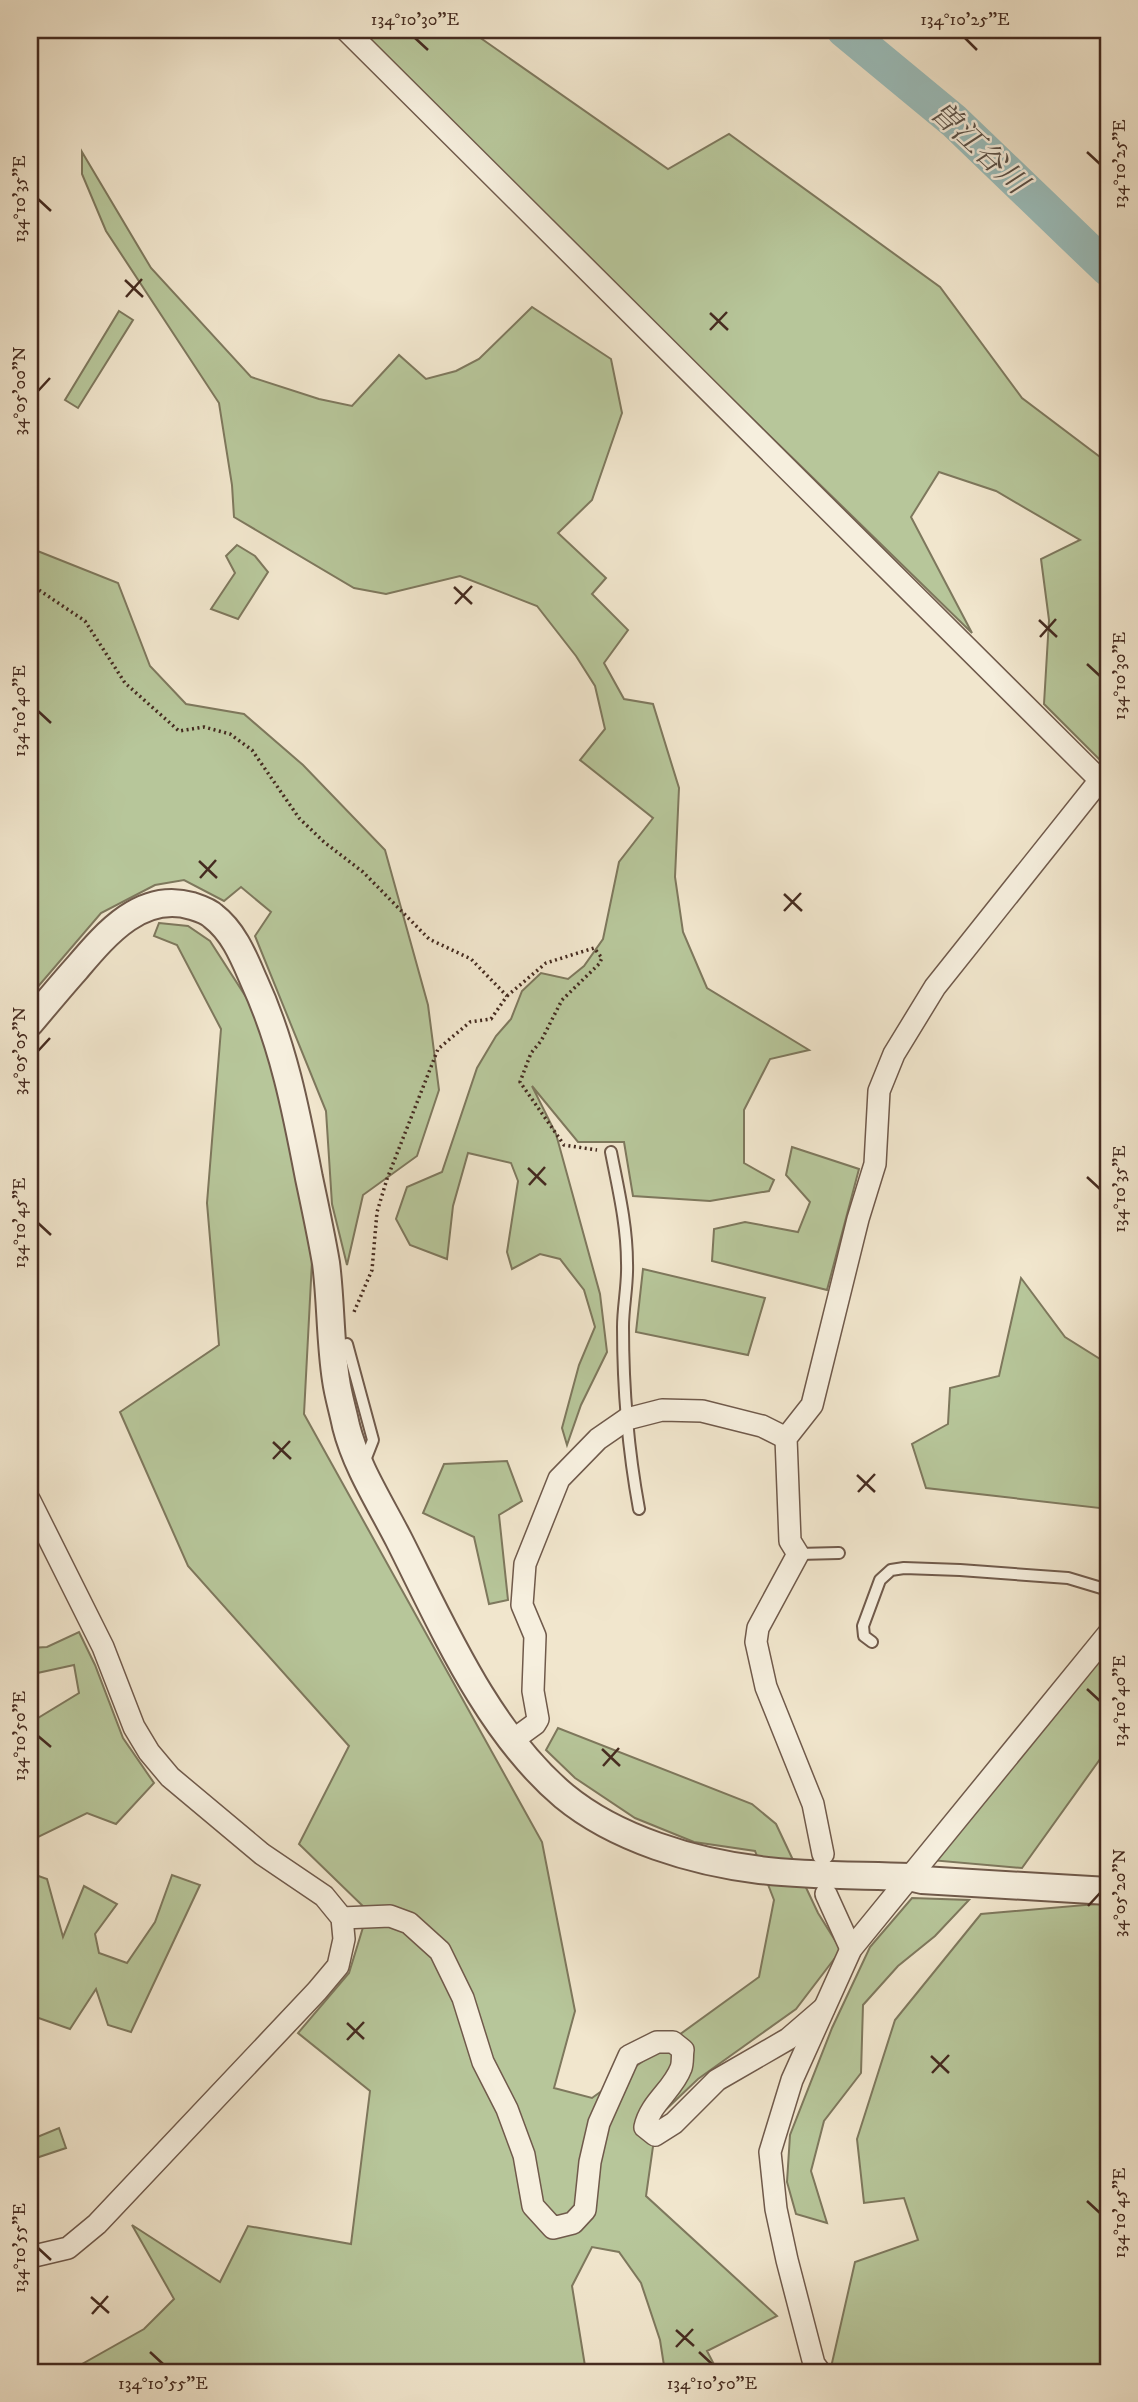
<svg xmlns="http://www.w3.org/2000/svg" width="1138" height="2402" font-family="'IM FELL DW Pica','Noto Serif JP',serif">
<rect width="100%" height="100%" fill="#f1e6cd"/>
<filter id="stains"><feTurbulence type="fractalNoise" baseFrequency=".00286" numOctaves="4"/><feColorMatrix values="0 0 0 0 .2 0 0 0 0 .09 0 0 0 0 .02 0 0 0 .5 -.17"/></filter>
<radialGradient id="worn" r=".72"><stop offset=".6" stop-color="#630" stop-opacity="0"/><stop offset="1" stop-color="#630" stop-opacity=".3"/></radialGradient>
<g fill="#b7c69a" stroke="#7e785d" stroke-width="2">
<path d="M361 30H469L668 169 729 134 940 287 1022 398 1108 463V768L1044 704 1049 620 1041 559 1080 540 996 491 939 472 911 517 972 633 515 187Z"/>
<path d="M82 152 151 268 251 377 319 399 352 406 399 355 426 379 456 371 479 359 532 307 611 359 622 413 592 500 558 533 606 578 592 594 628 630 604 663 624 699 653 704 679 788 675 877 683 932 707 988 809 1050 770 1059 744 1110V1163L774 1180 769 1191 710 1201 633 1196 624 1142H578L532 1086 556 1134 600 1294 607 1352 581 1405 567 1445 562 1428 579 1365 595 1327 584 1290 560 1259 540 1254 512 1269 507 1252 518 1181 511 1163 468 1153 453 1206 447 1259 410 1245 396 1219 407 1187 442 1172 477 1068 496 1036 511 1019 522 991 541 973 568 979 584 966 603 939 619 862 653 818 580 760 605 729 595 686 576 656 537 606 460 576 386 594 354 588 234 517 232 485 219 403 106 231 82 174Z"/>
<path d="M119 311 133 320 78 408 65 400Z"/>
<path d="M237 545 255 556 268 572 238 619 211 609 235 573 226 556Z"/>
<path d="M30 548 118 583 150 666 186 704 244 714 303 765 385 850 428 1005 439 1090 417 1156 363 1195 347 1265 332 1204 326 1111 255 936 271 912 241 887 224 901 184 880 155 885 101 913 30 996Z"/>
<path d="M159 923 188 926 210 941 255 1011 312 1179V1261L304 1414 542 1842 575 2011 554 2088 592 2098 759 1977 774 1900 755 1851 694 1842 635 1818 575 1778 546 1750 558 1728 752 1804 776 1824 818 1913 841 1950 796 2009 698 2079 657 2118 646 2196 777 2316 707 2351 718 2372H665L660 2340 641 2283 619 2252 592 2247 572 2286 586 2372H68L144 2329 174 2299 132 2225 220 2282 248 2226 351 2244 370 2091 298 2033 349 1973 368 1911 299 1844 349 1746 188 1566 120 1412 219 1345 207 1203 221 1029 177 945 154 936Z"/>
<path d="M792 1147 859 1169 827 1290 712 1261 714 1229 745 1222 798 1232 810 1202 786 1175Z"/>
<path d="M643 1269 765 1298 748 1355 636 1332Z"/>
<path d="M1021 1278 1065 1337 1108 1364V1509L926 1488 912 1444 948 1424 950 1388 999 1376Z"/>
<path d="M507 1461 522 1501 499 1515 508 1600 489 1604 474 1537 423 1513 444 1464Z"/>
<path d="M79 1632 95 1665 123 1738 154 1783 116 1824 87 1813 30 1841V1718L33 1721 79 1693 74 1665 33 1674 30 1677V1648L47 1647Z"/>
<path d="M1108 1650V1748L1022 1868 930 1860Z"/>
<path d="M30 1873 47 1879 63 1937 84 1886 117 1904 95 1934 99 1953 127 1963 155 1922 172 1875 200 1885 131 2032 108 2025 96 1989 70 2029 30 2015Z"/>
<path d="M912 1898 969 1900 935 1936 898 1966 863 2005 861 2073 824 2121 811 2171 827 2223 796 2214 787 2182 790 2135 832 2028 870 1947Z"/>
<path d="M1108 1903V2372H838L832 2363 855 2262 918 2240 904 2198 864 2203 857 2139 895 2020 981 1914Z"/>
<path d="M59 2128 66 2148 30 2160V2140Z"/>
</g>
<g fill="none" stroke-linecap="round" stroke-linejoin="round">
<path stroke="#9bbebc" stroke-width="35" d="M844 30 954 121 1108 269"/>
<defs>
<g id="service">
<path d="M611 1152C618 1188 627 1225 627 1263 628 1284 623 1306 623 1327 623 1388 628 1449 639 1509"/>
<path d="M347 1344 373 1440 364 1463"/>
<path d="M798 1554 839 1553"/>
<path d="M872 1642 864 1636 863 1626 880 1580 891 1570 904 1568 960 1570 1068 1578 1108 1590"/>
</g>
<g id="minor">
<path d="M346 30 1108 788"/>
<path d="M30 1501 103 1647 134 1727 149 1752 170 1777 262 1854 324 1896 342 1918 344 1939 338 1966 317 1991 97 2224 68 2248 30 2257"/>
<path d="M513 1740 535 1724 538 1719 533 1691 535 1636 522 1605 525 1564 559 1479 598 1439 627 1419 662 1410 702 1411 762 1426 786 1438"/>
<path d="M823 1854 813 1804 766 1687 756 1642 758 1628 798 1554 790 1541 786 1438 812 1405 858 1219 875 1164 879 1091 894 1054 935 987 1100 780"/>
<path d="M826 1894 851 1949"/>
<path d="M342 1918 390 1916 409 1923 440 1951 463 1998 483 2062 507 2109 524 2155 533 2206 553 2228 573 2223 585 2210 590 2162 599 2123 629 2056 657 2042H673L683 2050C682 2055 683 2063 681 2068 673 2090 650 2103 645 2127L655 2135 674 2123 717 2080 788 2039 824 2008"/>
<path d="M820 2372 814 2364 787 2260 776 2209 770 2152 792 2080 851 1949 1108 1634"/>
</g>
<path id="tertiary" d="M30 1023C45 1005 60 987 76 969 105 935 141 891 192 906 198 908 208 911 213 916 234 932 244 958 254 981 283 1044 296 1110 309 1178 315 1206 321 1234 326 1263 331 1301 330 1341 336 1380 338 1395 343 1411 346 1426 356 1466 380 1503 399 1540 443 1627 488 1732 564 1796 616 1839 694 1862 760 1870 809 1876 860 1875 909 1877L922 1880 1108 1891"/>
</defs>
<use href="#service" stroke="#705a4b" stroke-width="14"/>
<use href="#minor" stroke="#705a4b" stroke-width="24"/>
<use href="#tertiary" stroke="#705a4b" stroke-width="30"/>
<g stroke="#452b20" stroke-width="3.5" stroke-dasharray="2 3.5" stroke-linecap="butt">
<path d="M30 584 85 621 125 683 179 731 204 727 230 734 252 750 299 818 324 842 363 872 429 939 471 959 507 996 491 1019 470 1022 438 1049 387 1179 377 1212 372 1270 354 1312"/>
<path d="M507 996 546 963 594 948 602 958 599 964 562 1000 541 1041 531 1053 520 1082 564 1145 597 1150"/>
</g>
<use href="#service" stroke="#f6efde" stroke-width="10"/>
<use href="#minor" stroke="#f6efde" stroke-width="21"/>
<use href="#tertiary" stroke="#f6efde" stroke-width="26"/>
</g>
<path fill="none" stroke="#452b20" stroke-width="2.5" d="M415 38 428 50M965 38 977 50M1087 152 1100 164M38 199 51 211M125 280 143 297M126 297 142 279M710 313 728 330M710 330 727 312M38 391 50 378M454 587 472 604M455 604 472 586M1039 620 1057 637M1040 637 1056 619M1087 664 1100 676M38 711 51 723M199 861 217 878M200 878 216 860M784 894 802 911M784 911 801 893M38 1051 50 1038M528 1168 546 1185M1087 1177 1100 1189M529 1185 545 1167M38 1223 51 1235M273 1442 291 1459M273 1459 290 1441M857 1475 875 1492M858 1492 875 1474M1087 1689 1100 1701M38 1736 51 1747M602 1749 620 1766M603 1766 619 1748M1088 1906 1100 1893M347 2023 364 2039M347 2040 364 2022M931 2056 949 2073M932 2073 949 2055M1087 2201 1100 2213M38 2248 51 2260M91 2297 109 2313M92 2314 108 2296M676 2330 694 2346M676 2347 693 2329M150 2352 163 2364M699 2352 712 2364"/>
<g text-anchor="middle" stroke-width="5" stroke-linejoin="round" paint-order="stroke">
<g font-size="30" font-style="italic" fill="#5a5047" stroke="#f6efde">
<text transform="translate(979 147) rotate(43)" y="10">曽江谷川</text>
</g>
</g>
<rect width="1138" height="2402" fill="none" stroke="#f1e6cd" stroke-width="77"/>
<rect x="38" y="38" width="1062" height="2326" fill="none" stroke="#452b20" stroke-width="2.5"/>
<g font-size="18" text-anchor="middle" fill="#452b20">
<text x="415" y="25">134°10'30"E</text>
<text x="965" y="25">134°10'25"E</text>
<text transform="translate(1119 164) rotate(-90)" y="6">134°10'25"E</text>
<text transform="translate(19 199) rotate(-90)" y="6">134°10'35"E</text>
<text transform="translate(19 391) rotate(-90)" y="6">34°05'00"N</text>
<text transform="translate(1119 676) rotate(-90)" y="6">134°10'30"E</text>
<text transform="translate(19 711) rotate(-90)" y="6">134°10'40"E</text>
<text transform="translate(19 1051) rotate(-90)" y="6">34°05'05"N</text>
<text transform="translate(1119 1189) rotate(-90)" y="6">134°10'35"E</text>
<text transform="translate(19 1223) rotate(-90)" y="6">134°10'45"E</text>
<text transform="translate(1119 1701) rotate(-90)" y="6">134°10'40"E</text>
<text transform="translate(19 1736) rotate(-90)" y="6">134°10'50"E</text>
<text transform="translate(1119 1893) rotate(-90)" y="6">34°05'20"N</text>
<text transform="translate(1119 2213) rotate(-90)" y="6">134°10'45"E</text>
<text transform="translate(19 2248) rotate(-90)" y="6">134°10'55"E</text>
<text x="163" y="2389">134°10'55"E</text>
<text x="712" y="2389">134°10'50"E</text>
</g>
<rect width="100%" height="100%" filter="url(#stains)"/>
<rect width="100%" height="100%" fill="url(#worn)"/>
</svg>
